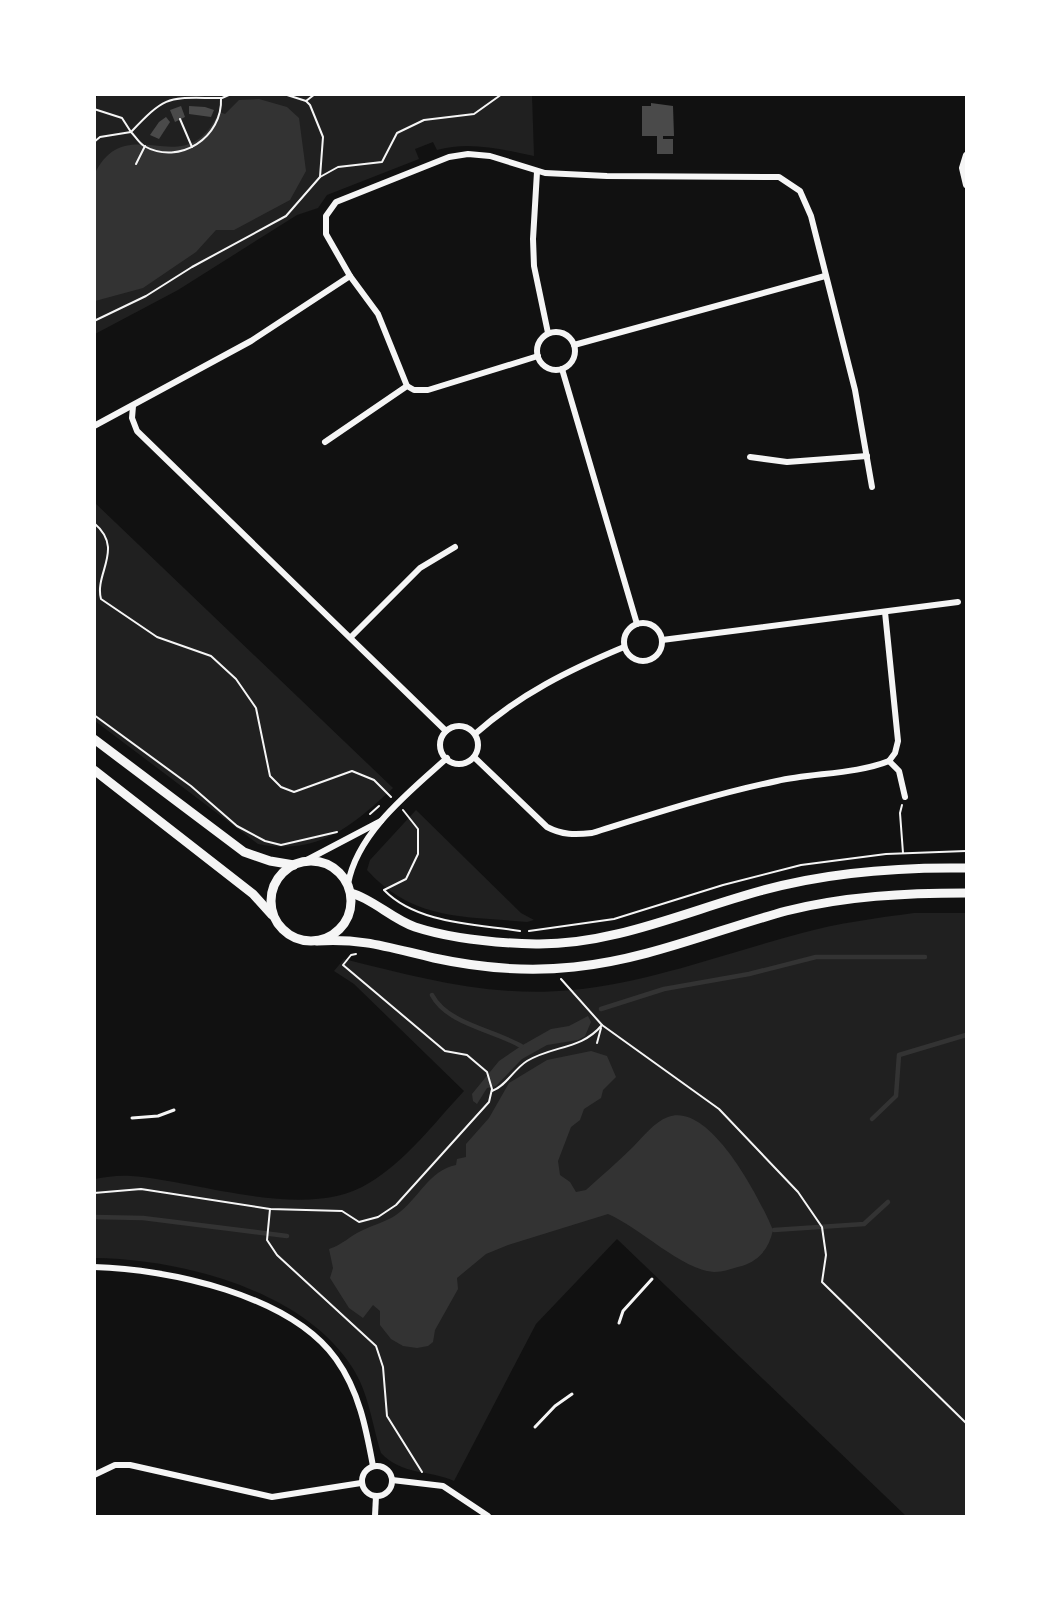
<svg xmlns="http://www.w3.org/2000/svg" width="1061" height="1611" font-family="Arial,sans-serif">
<rect width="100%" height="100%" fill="#111"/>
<g fill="#202020">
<path d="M98 95H564H532L534 156C501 149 469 141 437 150L433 142 415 149 419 159 327 195 318 208 297 215 178 290 95 334 94 101Z"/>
<path d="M94 502 393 788C352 826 318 856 258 844L95 721Z"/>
<path d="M416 810 521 913 534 920 527 922C464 916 413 921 367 870L370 860Z"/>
<path d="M914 913H966V1516H906L617 1239 536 1324 454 1481C430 1470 401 1475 381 1453 372 1424 369 1393 352 1367 303 1290 180 1259 95 1258V1179C106 1177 119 1175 131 1176 199 1181 308 1222 369 1183 406 1161 435 1122 464 1091L354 984 334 971 344 959C419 978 494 998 572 990 651 982 726 953 802 933 839 923 876 918 914 913Z"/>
</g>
<g fill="#333">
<path d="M259 99 287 107 299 118 306 171 290 200 234 230H216L196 252 143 288 95 301 94 175C127 106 185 187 219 112L225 114 239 100Z"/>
<path d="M588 1016 591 1022 585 1036 578 1040 547 1045 522 1059 496 1086 487 1088 477 1104 473 1101 472 1094 499 1061 521 1046 551 1029 569 1026Z"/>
<path d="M591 1051 607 1056 616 1077 603 1090 601 1098 584 1109 580 1120 571 1127 558 1161 560 1175 570 1182 576 1192 586 1190C601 1176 618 1162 633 1147 643 1137 654 1122 668 1117 710 1101 760 1199 773 1230 769 1248 760 1260 742 1266 733 1268 724 1272 714 1272 682 1270 639 1227 608 1214L508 1245 486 1254 457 1278 458 1289 435 1330 433 1342 428 1346 417 1348 403 1346 391 1339 380 1325V1311L373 1305 363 1318 349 1308 330 1278 333 1268 329 1249C342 1245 350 1236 361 1231 372 1225 386 1222 396 1215 418 1200 429 1170 456 1165L457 1159 466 1157V1144L489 1118 509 1083 547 1060Z"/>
</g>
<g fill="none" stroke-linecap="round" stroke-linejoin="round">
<g stroke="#333" stroke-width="4.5">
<path d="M432 995C447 1024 494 1030 521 1046"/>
<path d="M601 1009 664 989 749 974 816 957H925"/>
<path d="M872 1119 896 1096 899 1055 966 1035"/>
<path d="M94 1217 143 1218 287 1236"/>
<path d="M774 1230 864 1224 888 1202"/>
</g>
</g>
<g fill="#4a4a4a">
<path d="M651 103 673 106 674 136H663V139H673V154H657V136H642V106H651Z"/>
<path d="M181 106 185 117 175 122 170 110Z"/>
<path d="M189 106 205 107 214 110 211 117 189 114Z"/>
<path d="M166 117 170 122 159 139 150 135 159 122Z"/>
</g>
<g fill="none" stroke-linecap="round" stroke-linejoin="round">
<g stroke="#f5f5f5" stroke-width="2">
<path d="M221 98C223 137 180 166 144 146 139 143 135 136 131 132 168 93 168 98 221 98H222L231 94"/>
<path d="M306 101 315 94"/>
<path d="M94 109 122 118 131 132 100 137 94 142"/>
<path d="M180 119 192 147"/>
<path d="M136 164 145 146"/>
<path d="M320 177 338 167 382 162 397 133 424 120 474 114 502 94"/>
<path d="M94 321 146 296 192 267 286 216 320 177 323 137 310 105 306 101 284 94"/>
<path d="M94 523C125 549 94 573 101 599L157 637 211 656 236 679 256 708 270 776 281 787 294 792 352 771 374 780 391 797"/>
<path d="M94 715 191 786 237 826 265 841 281 845 337 832"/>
<path d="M902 805 900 813 903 853"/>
<path d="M403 810 418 829V854L406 879 384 890C417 924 476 924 520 931"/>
<path d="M370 814 379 806"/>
<path d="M529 931 614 919 723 885 801 865 886 854 966 851"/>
<path d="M561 979 602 1025 719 1109 798 1192 822 1227 826 1255 822 1282 966 1423"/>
<path d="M597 1043 601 1028"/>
<path d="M492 1091C506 1086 514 1069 527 1061 554 1045 581 1050 602 1025"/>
<path d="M94 1193 141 1189 270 1209 342 1211 359 1222 378 1217 396 1205 489 1102 492 1089 487 1072 467 1055 445 1051 343 965 351 955 356 954"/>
<path d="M270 1209 267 1240 277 1255 376 1346 383 1367 387 1416 422 1472"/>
</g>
<g stroke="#f5f5f5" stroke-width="3">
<path d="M132 1118 158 1116 174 1110"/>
<path d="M619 1323 623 1311 652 1279"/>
<path d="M535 1427 555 1406 572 1394"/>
</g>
<g stroke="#f5f5f5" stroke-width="6">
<path d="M966 155 962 168 966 185"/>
<path d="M537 172 533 239 534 266 548 333"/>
<circle cx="556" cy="351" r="19"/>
<path d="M574 345 825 276"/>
<path d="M562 369 637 624"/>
<path d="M407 386 378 314 350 276 326 234V216L336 202 449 157 468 154 490 156 545 173 607 176 779 177 800 191 811 216 855 390 872 487"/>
<path d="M133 406 132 418 137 431 446 731"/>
<path d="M94 426 251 341 350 276"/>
<path d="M325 442 407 386 414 390H428L538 356"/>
<path d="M750 457 787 462 867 456"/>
<path d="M885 612 898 741 895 753 889 761 899 771 905 797"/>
<circle cx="643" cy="642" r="19"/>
<path d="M351 637 420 568 455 547"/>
<path d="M662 640 958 602"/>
<circle cx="459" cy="745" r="19"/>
<path d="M475 734C520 694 569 670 624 647"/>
<path d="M474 757 547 827C562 835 575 835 592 833 653 814 714 794 777 781 812 773 857 774 889 761"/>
<path d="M303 862 381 821"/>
<path d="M348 884C357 833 409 792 447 758"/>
<path d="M94 1267C169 1269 290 1295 336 1359 359 1391 366 1428 373 1466"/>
<circle cx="377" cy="1481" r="15"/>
<path d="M94 1475 115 1465H130L272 1497 361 1483"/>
<path d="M392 1480 443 1486 488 1516"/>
<path d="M375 1516 376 1496"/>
</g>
<g stroke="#f5f5f5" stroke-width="9">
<path d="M94 739 244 852 270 861 294 865"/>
<path d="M94 770 253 894 272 915"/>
<circle cx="311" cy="901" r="40"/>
<path d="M351 893C373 899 392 919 415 927 452 939 496 943 536 944 613 945 687 911 760 891 827 872 897 867 966 868"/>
<path d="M317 941C364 938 390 948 434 958 480 968 527 972 574 967 646 960 716 930 786 911 845 896 906 893 966 893"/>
</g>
</g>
<rect width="1061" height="1611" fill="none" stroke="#ffffff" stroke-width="192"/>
</svg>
